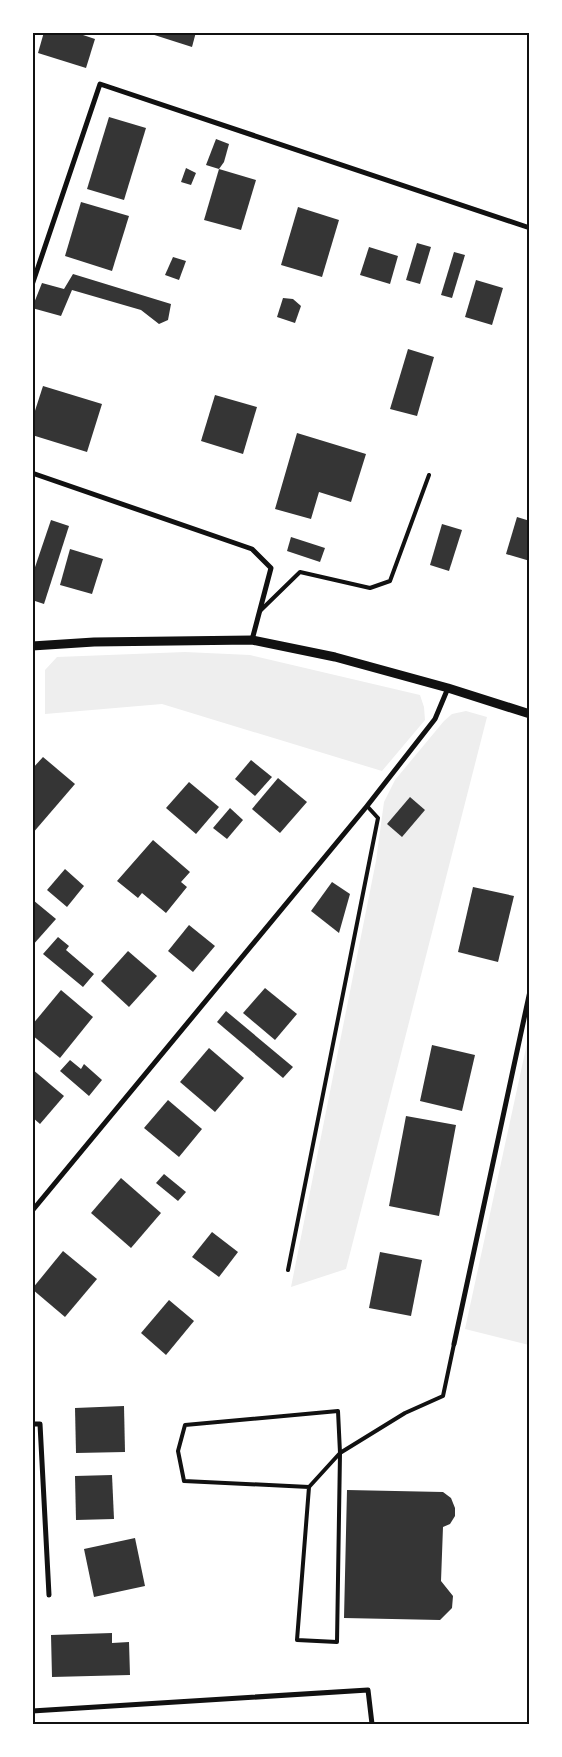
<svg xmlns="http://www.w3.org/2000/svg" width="562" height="1757" font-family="'DejaVu Sans',sans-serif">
<rect width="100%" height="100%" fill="#fff"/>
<g fill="#eee">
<path d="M185 652 250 655 420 695 424 707 425 720 382 771 162 704 45 714V670L57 657Z"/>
<path d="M466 711 487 717 346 1269 291 1287 376 861 384 802 395 780 444 721 452 714Z"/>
<path d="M529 1034V1345L465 1329Z"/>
</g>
<g fill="#353535">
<path d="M44 32H74L95 39 86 68 38 53Z"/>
<path d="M145 32H196L192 47Z"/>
<path d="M109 117 146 128 124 200 87 189Z"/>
<path d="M216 139 229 144 224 162 219 169 206 165Z"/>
<path d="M186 168 196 173 191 185 181 182Z"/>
<path d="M219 169 256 180 241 230 204 220Z"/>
<path d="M81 202 129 216 112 271 65 256Z"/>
<path d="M298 207 339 220 322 277 281 265Z"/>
<path d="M417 243 431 247 420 284 406 280Z"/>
<path d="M369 247 398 256 390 284 360 275Z"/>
<path d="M454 252 465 255 452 298 441 295Z"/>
<path d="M173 257 186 261 179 280 165 275Z"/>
<path d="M73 274 171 304 168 320 159 324 141 310 72 290 61 316 32 308 42 283 64 289Z"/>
<path d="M476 280 503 288 492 325 465 317Z"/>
<path d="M283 298 293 299 301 306 295 323 277 317Z"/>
<path d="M408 349 434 357 417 416 390 409Z"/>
<path d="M43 386 102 404 87 452 32 435V420Z"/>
<path d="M215 395 257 407 243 454 201 441Z"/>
<path d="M297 433 366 454 351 502 319 492 311 519 275 509Z"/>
<path d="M517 517 530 521V561L506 554Z"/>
<path d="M51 520 69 526 44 604 32 600V576Z"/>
<path d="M442 524 462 530 449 571 430 565Z"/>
<path d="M291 537 325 548 320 562 287 551Z"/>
<path d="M70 549 103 559 92 594 60 585Z"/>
<path d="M43 757 75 784 32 834V769Z"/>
<path d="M251 760 272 777 255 796 235 779Z"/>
<path d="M278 778 307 802 280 833 252 809Z"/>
<path d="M189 782 219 807 196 834 166 808Z"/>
<path d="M410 797 425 810 402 837 387 824Z"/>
<path d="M230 808 243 820 227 839 213 828Z"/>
<path d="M153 840 190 872 181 882 187 887 166 913 142 893 138 898 117 881Z"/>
<path d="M65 869 84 886 67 907 47 890Z"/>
<path d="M332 882 350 894 339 933 311 911Z"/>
<path d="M473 887 514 896 498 962 458 952Z"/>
<path d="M33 900 56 919 32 946V901Z"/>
<path d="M189 925 215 946 193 972 168 951Z"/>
<path d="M58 937 69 946 66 950 94 974 83 987 43 954Z"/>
<path d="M128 951 157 976 129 1007 101 981Z"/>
<path d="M265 988 297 1014 275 1040 243 1013Z"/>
<path d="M61 990 93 1017 60 1058 32 1035V1025Z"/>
<path d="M226 1011 293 1067 283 1078 217 1022Z"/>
<path d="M432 1045 475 1055 462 1111 420 1101Z"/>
<path d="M209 1048 244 1078 215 1112 180 1082Z"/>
<path d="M70 1060 81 1069 84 1064 102 1080 89 1096 60 1071Z"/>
<path d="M32 1069 64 1096 40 1124 32 1117Z"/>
<path d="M168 1100 202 1129 179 1157 144 1128Z"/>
<path d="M406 1116 456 1125 439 1216 389 1206Z"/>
<path d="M164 1174 186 1192 178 1201 156 1183Z"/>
<path d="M121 1178 161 1213 131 1248 91 1213Z"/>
<path d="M212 1232 238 1252 219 1277 192 1257Z"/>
<path d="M63 1251 97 1279 65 1317 32 1289Z"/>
<path d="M380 1252 422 1260 411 1316 369 1308Z"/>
<path d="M169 1300 194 1321 166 1355 141 1333Z"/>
<path d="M124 1406 125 1452 76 1453 75 1408Z"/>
<path d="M112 1475 114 1519 76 1520 75 1476Z"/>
<path d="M347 1490 443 1492 451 1498 455 1508V1516L450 1524 443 1527 441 1581 453 1596 452 1608 440 1620 344 1618Z"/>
<path d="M135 1538 145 1586 94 1597 84 1549Z"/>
<path d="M112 1633V1643L129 1642 130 1675 52 1677 51 1635Z"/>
</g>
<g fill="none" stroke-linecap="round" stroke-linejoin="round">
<g stroke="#111" stroke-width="4">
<path d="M260 611 300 572 370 588 390 581 429 475"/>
<path d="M288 1270 378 818 367 806"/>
<path d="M309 1487 184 1481 178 1451 185 1425 338 1411 340 1453 337 1642 297 1640 309 1487 340 1453 405 1413 443 1396 454 1344"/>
</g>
<g stroke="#111" stroke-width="5">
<path d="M32 285 100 84 530 228"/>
<path d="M32 473 252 549 271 568 252 640"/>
<path d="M32 1211 367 806 435 719 448 688"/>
<path d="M454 1344 530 991"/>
<path d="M32 1424H40L49 1595"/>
<path d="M32 1711 368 1690 372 1724"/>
</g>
<path stroke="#111" stroke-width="9" d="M32 646 94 642 252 640 335 657 448 688 530 714"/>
</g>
<rect width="562" height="1757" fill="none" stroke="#ffffff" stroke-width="68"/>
<rect x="34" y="34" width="494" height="1689" fill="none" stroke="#111" stroke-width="2"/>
</svg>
